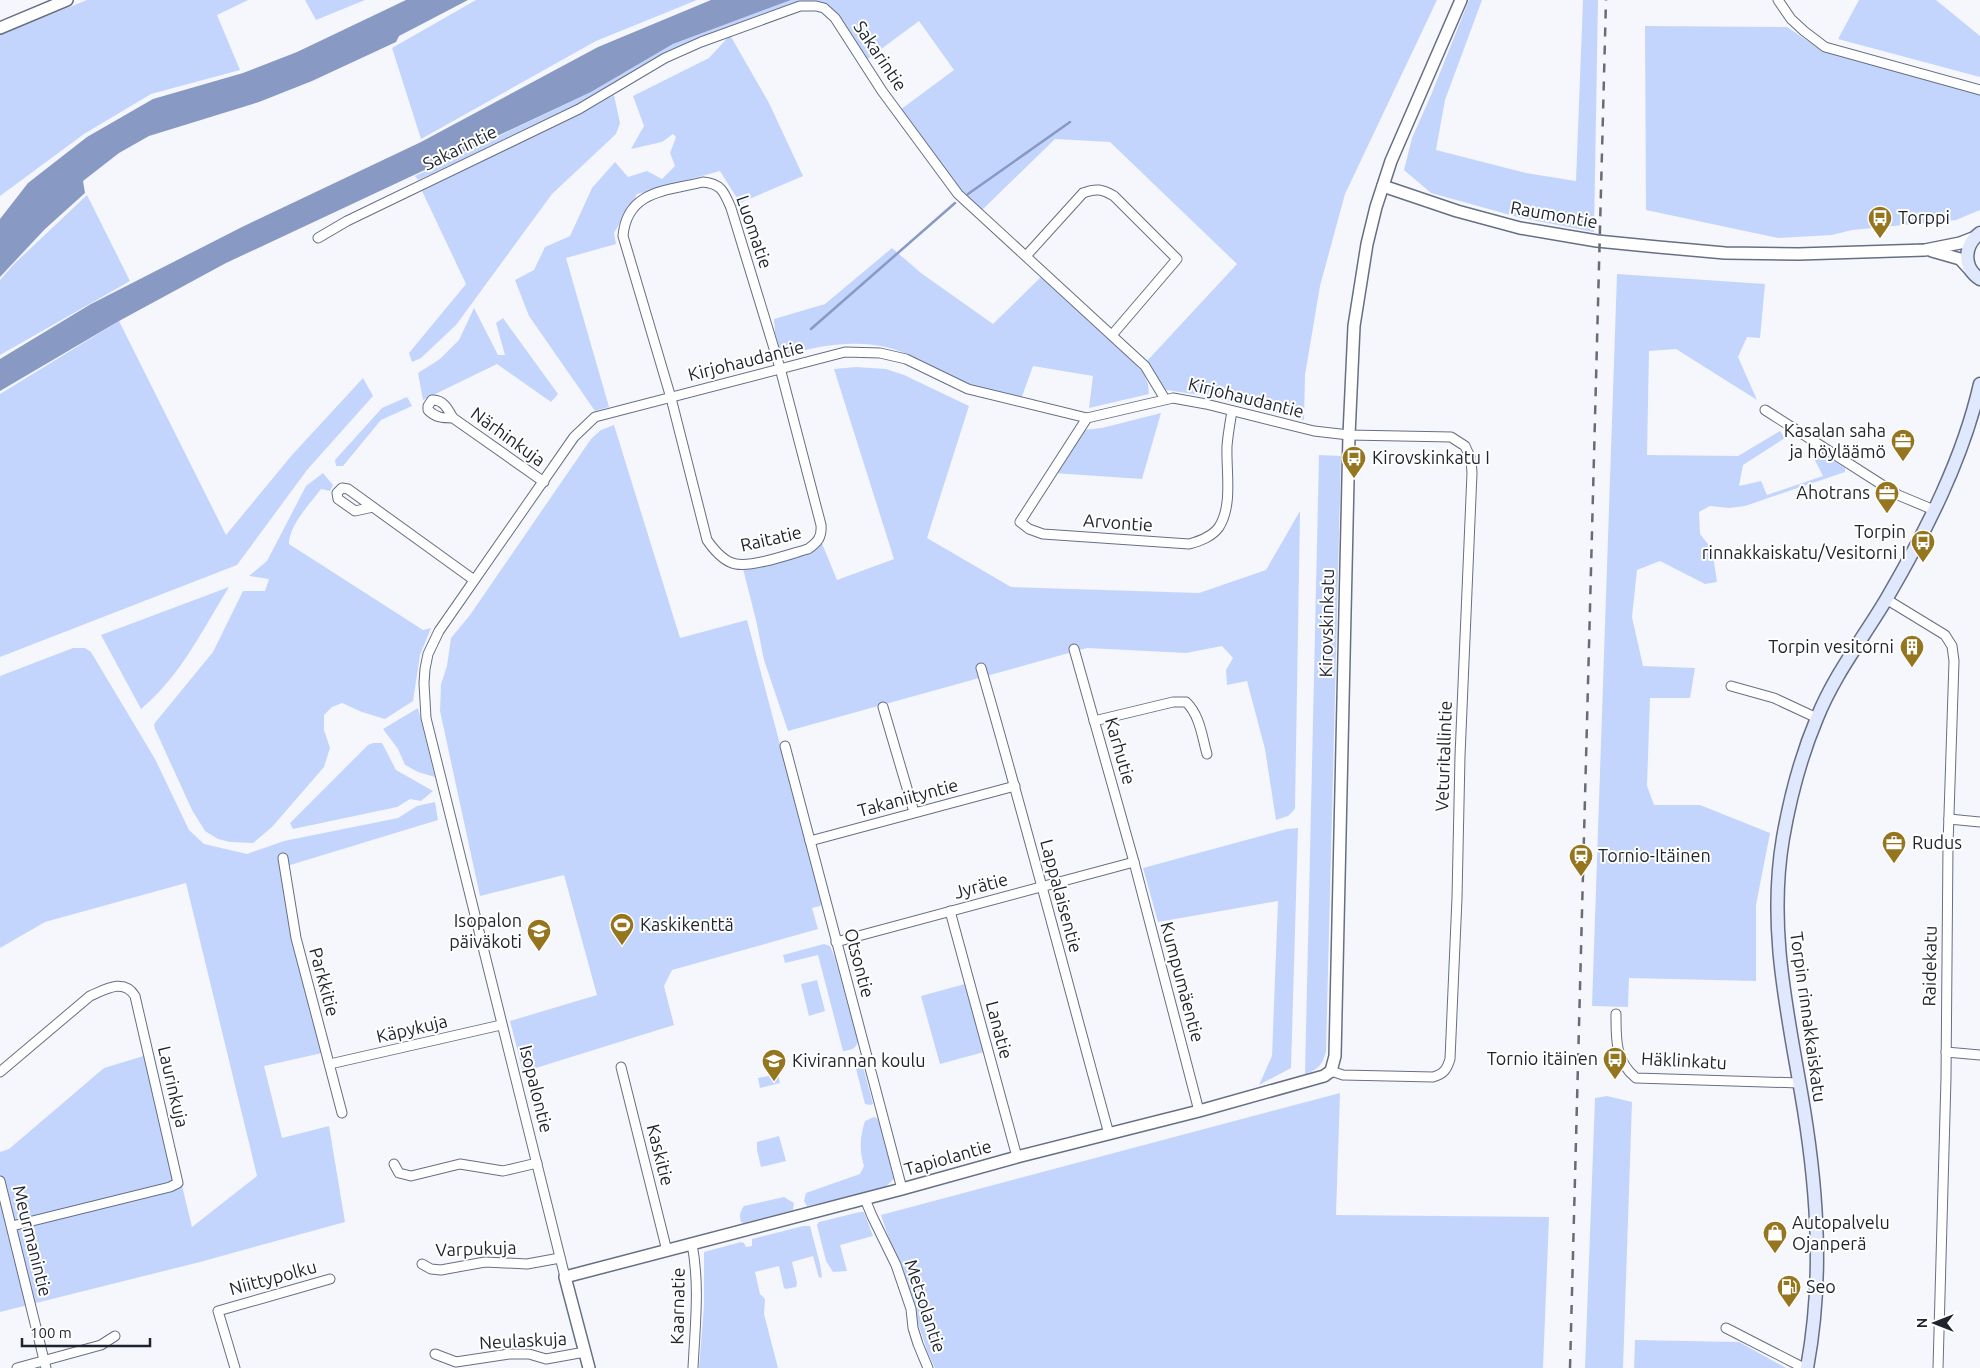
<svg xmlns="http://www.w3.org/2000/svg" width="1980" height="1368" font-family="Ubuntu,sans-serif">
<rect width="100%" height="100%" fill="#f5f7fc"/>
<g fill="#c4d5fd">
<path d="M87 0H248L217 15 240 70 151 94 84 134 0 196V35Z"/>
<path d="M305 0H365L316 20Z"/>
<path d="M476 0H697L596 41 421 139 392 48Z"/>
<path d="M791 0H1437L1345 194 1320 286 1305 375 1304 420 1207 396 1166 390 1162 391 1160 382 1146 362 1237 264 1110 142 1055 139 980 212 953 187 900 110 954 70 919 21 865 61 817 3 700 39 578 107 418 180 415 176 591 92 673 44Z"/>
<path d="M1469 0H1482L1445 100 1436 150 1526 173 1576 181 1583 0H1598L1594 232 1521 218 1431 193 1404 170 1412 138 1431 95Z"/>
<path d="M1859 0H1936L1980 36V77L1838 39Z"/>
<path d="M1645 26 1787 27 1818 48 1980 92V210L1956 220 1852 230 1832 235 1778 238 1646 210Z"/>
<path d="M730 35 769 103 803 176 740 203 720 171 637 194 614 233 616 244 566 258 609 407 595 411 529 316 515 280 534 270 545 247 570 236 592 188 615 162 628 177 647 171 662 179 675 166 670 153 676 137 673 134 662 142 631 149 644 126 633 96 709 58Z"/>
<path d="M614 95 620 123 616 134 552 194 456 325 421 358 412 362 409 353 466 284 422 191 582 113Z"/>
<path d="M87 195 130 281 0 355V280L14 264Z"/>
<path d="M892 248 921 273 993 324 1041 277 1116 345 1143 372 1148 384 1149 394 1089 408 1093 376 1033 366 1021 399C1004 394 985 391 969 384 940 372 912 352 881 346 847 340 814 347 782 356L775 333 774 319 825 304Z"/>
<path d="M1617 274 1765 284 1760 338 1747 337 1738 357 1757 400 1676 349 1649 351 1647 455 1738 456 1780 431 1785 438 1743 465 1739 486 1761 481 1767 495 1823 476 1809 449 1814 448 1845 468V472L1745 506 1729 508 1710 506 1699 512 1700 534 1712 549 1717 582 1705 584 1660 561 1637 570 1632 617 1643 666 1695 668 1690 698H1650L1647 786 1654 805H1700L1770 833 1756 905V981L1629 978 1628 1007 1592 1006Z"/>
<path d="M474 308 498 355H505L496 323 503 318 558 394 551 402 497 364 423 400 418 373 440 359 459 340Z"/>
<path d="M119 321 226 535 292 455 363 378 373 396 307 470 237 565 0 657V394Z"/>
<path d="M856 367 886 369 904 375 969 406 927 538 1011 587 1199 593 1266 570 1300 511 1295 809 1288 816 1276 820 1265 749 1247 681 1227 685 1226 670 1233 658 1222 646 1186 653 1087 648 788 731 764 660 756 620 743 569 809 552 821 541 837 580 894 559 834 369Z"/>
<path d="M407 397 412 406 381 420 343 466H336L335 460 382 408Z"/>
<path d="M1161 413 1142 479 1053 473 1082 430 1102 428Z"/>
<path d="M614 425 680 638 747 620 822 903 820 906 812 908 818 929 672 970 664 986 674 1025 523 1072 510 1021 597 995 564 875 480 896 440 711 441 684 447 666 451 638 470 615 591 439 601 430Z"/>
<path d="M1319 455 1341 456 1326 1052C1322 1065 1319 1069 1305 1074Z"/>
<path d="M323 473 333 485 330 491 321 489C310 504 289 525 289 544L423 630 431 628 420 655 413 701 385 719 362 712 342 703 332 707 324 715V730L330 748 324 767 272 827 253 843 230 842 218 839 205 831 192 810 155 729 154 724 213 652 243 591H265L269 579 249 576 267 561 306 486Z"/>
<path d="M229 587C203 629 180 677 141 709L101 635Z"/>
<path d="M73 648H85L91 652 155 759 189 830 204 844 247 854 284 841 398 818 417 806 435 802 438 820 287 866 299 936 331 1051 264 1066 282 1138 329 1126 345 1222 200 1262 0 1312V1152L9 1149 104 1068 150 1054 192 1227 257 1176 186 883 45 922 0 948V676Z"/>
<path d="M418 708 435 777 418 772 405 765 398 749 383 729Z"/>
<path d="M373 743H382L396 770 433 791 421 801 410 799 397 807 293 829 290 823 368 745Z"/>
<path d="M1298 828 1291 1068 1259 1085 1272 1056 1278 901 1158 922 1143 868 1287 829Z"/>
<path d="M824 944 830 946 835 958 858 1041C856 1050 850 1050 843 1051L818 955 785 963 783 955Z"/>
<path d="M817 980 825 1011 809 1016 801 984Z"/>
<path d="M965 984 984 1052 940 1064 921 996Z"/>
<path d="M858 1057 861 1059 873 1104 870 1105 865 1104 854 1061Z"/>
<path d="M778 1074 780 1083 760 1088 758 1078Z"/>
<path d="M1340 1093 1336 1215 1549 1217 1543 1368H935L928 1353 881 1215Z"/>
<path d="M1607 1096 1632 1102 1623 1368H1585L1595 1098Z"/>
<path d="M874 1117 877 1118 879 1122 895 1178 884 1188 807 1206 804 1201 806 1193 860 1174 864 1166C859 1149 860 1137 865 1121Z"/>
<path d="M779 1136 786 1161 761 1167 757 1150V1142Z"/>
<path d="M784 1197 794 1203 793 1210 744 1223 741 1222C739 1216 740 1211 744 1206Z"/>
<path d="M860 1212H864L873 1236 840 1245 847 1271 833 1272 826 1261 817 1225 819 1222Z"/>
<path d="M803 1226H810L820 1264 822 1277 819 1278 813 1256 792 1262 797 1283 796 1287 786 1289 784 1288 779 1266 755 1272 760 1294 765 1299 764 1314 778 1368H699L704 1306V1252L741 1242 744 1243 746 1247 752 1246V1239Z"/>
<path d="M1635 1340 1739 1342 1786 1368H1634Z"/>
</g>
<g fill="#8899c4">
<path d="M406 0H468L399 36 396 42 312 81 259 102 149 136 119 153 83 181 85 193 45 229 0 277V219L28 183 87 137 153 99 243 73 297 52Z"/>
<path d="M711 0H791L673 44 591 92 226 263 119 321 0 391V359L91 304 242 227 421 142 598 47Z"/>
</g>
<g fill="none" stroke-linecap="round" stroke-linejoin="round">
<g stroke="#8899c4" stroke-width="2.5">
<path d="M968 194 1070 122"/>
<path d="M811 329 955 203"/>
</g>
<defs>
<g id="minor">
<path d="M1778 0 1791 19 1804 31 1825 47 1980 90"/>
<path d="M703 182C722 184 724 192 731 208L780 368 821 525C822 537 818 542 808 549 790 554 754 567 736 564 724 562 714 550 707 540L671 398 623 236C627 190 667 191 703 182Z"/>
<path d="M318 238 347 221 579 109 665 58 701 42 800 6H816L824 8 835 18 882 91 958 194 1145 366 1165 399"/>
<path d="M1026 256 1083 193C1096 188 1102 189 1114 196L1177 259 1112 335"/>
<path d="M1765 410 1898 495 1934 510"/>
<path d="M453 418C443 418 436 418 428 410V406L432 400C443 399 448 409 453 418L544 482"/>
<path d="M1087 418 1020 522 1029 529 1043 534 1189 544C1200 541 1212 537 1219 527 1233 505 1226 471 1227 446 1228 434 1230 423 1232 411"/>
<path d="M373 507 355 511 338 499 337 493 342 488 348 489 474 580"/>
<path d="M1886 599 1945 635 1952 646 1954 661 1948 845 1946 1078 1938 1368"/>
<path d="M1074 649 1134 862 1199 1111"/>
<path d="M981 668C1026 823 1066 978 1109 1134"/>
<path d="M1731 686 1774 698 1817 718"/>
<path d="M883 707 914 812"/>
<path d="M1094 721 1173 702H1186C1200 715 1202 737 1207 754"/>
<path d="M785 746 902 1189"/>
<path d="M1949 819 1980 822"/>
<path d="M810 841 1015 786"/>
<path d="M283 858 296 938 342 1113"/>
<path d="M950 911 1017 1157"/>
<path d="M836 942 1134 862"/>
<path d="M1616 1014C1616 1039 1615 1061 1636 1078L1799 1083"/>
<path d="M1946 1052 1980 1055"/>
<path d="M330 1064 501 1025"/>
<path d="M621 1067 667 1251"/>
<path d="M0 1072 90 996C106 989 124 978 135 996L178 1183 170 1187 12 1226"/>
<path d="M394 1164 399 1173 411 1176 460 1164 503 1171 537 1163"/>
<path d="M0 1181 46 1368"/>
<path d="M865 1199 872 1216 896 1265 911 1309 913 1328 918 1344 928 1368"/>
<path d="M692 1244C700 1286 695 1326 693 1368"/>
<path d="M422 1264 431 1269 441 1270 485 1262 527 1264 560 1258"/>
<path d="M565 1277 426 718 424 683 425 669 428 654 439 631 574 437 595 417 845 352 880 353 906 359 968 389 1087 418 1173 398 1206 404 1314 431 1349 435 1451 437 1465 446 1471 459 1472 473 1460 756 1457 898 1450 1059C1447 1069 1444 1074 1433 1077L1343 1075 1331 1071"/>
<path d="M1726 1328 1804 1368"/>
<path d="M435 1354 456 1362 509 1354H529L546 1359 585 1352"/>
<path d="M17 1368 101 1345 115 1336"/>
<path d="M235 1368 218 1311 330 1279"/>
</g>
<g id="tertiary">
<path d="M0 28 67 0"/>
<path d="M1383 186 1457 211 1520 228 1597 241 1658 247 1725 253 1799 254 1925 250 1960 243 1973 238"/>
<path d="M1932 251 1960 259 1971 271"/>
<path d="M589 1368 565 1277 902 1189 1017 1157 1199 1111 1324 1076 1331 1071 1335 1056 1349 435 1354 326 1367 244 1376 207 1391 161 1461 0"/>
</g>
<g id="secondary">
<path d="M1980 233C1964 245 1962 267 1980 279"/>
<path d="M1807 1368C1823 1282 1818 1197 1804 1110 1789 1018 1767 932 1783 838 1790 798 1801 756 1817 718 1834 675 1864 637 1887 598 1926 531 1963 459 1980 384"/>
</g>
</defs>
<use href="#minor" stroke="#666f84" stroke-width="11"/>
<use href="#tertiary" stroke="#666f84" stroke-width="14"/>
<use href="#secondary" stroke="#666f84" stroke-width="15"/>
<use href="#minor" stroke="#fff" stroke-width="9"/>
<use href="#tertiary" stroke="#fff" stroke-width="11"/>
<use href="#secondary" stroke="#e0e8fd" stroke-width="12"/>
<path stroke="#686c73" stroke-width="2.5" stroke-dasharray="9 9" stroke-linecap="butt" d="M1570 1368 1606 0"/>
</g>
<defs>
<symbol id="bus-pin" viewBox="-11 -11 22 30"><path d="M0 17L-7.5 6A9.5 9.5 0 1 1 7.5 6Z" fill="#95751d" stroke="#fff"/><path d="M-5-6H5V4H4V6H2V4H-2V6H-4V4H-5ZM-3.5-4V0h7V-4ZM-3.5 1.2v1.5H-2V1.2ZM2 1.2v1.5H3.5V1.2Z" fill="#fff"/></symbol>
<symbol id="office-pin" viewBox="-11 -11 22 30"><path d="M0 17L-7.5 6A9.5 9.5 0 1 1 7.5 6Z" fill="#95751d" stroke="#fff"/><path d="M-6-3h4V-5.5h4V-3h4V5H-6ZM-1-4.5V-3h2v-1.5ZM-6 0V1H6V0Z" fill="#fff"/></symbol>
<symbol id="building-pin" viewBox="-11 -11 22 30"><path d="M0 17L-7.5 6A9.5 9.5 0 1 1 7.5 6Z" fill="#95751d" stroke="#fff"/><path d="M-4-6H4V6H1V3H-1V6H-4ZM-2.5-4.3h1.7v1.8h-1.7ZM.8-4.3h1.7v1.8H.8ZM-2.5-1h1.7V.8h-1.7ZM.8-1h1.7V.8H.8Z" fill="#fff"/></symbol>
<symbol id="station-pin" viewBox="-11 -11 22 30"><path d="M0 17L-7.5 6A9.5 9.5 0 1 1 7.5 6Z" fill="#95751d" stroke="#fff"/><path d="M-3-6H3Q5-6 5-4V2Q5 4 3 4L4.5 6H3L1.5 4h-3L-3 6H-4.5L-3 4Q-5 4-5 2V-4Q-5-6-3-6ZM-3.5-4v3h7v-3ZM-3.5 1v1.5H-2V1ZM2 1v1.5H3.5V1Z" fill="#fff"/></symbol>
<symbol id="stadium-pin" viewBox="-11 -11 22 30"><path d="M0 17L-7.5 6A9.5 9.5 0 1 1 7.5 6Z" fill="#95751d" stroke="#fff"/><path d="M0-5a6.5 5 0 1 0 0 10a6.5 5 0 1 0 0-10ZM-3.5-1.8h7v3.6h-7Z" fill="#fff"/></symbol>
<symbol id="school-pin" viewBox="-11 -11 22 30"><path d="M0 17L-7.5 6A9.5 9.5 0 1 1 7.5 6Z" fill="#95751d" stroke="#fff"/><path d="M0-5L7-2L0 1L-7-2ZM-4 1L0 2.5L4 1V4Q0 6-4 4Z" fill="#fff"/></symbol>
<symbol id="shop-pin" viewBox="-11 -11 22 30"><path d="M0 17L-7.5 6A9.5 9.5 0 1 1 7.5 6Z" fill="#95751d" stroke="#fff"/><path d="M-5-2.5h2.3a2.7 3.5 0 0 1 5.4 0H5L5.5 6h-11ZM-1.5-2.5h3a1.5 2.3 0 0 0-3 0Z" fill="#fff"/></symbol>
<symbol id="fuel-pin" viewBox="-11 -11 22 30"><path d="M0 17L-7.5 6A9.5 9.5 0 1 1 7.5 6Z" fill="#95751d" stroke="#fff"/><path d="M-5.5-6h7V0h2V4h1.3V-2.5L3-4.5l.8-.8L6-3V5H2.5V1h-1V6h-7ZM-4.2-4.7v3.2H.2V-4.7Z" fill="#fff"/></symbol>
</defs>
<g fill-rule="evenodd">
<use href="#bus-pin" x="1866" y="204" width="28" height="38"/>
<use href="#office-pin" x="1889" y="427" width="28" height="38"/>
<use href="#bus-pin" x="1340" y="444" width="28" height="38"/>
<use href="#office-pin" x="1873" y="479" width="28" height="38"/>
<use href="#bus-pin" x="1909" y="528" width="28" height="38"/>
<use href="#building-pin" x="1898" y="633" width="28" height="38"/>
<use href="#office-pin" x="1880" y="829" width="28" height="38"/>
<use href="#station-pin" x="1567" y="842" width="28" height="38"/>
<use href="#stadium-pin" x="608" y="911" width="28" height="38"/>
<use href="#school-pin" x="525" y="917" width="28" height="38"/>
<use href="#bus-pin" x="1601" y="1045" width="28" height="38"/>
<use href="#school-pin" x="760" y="1047" width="28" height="38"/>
<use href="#shop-pin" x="1761" y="1219" width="28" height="38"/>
<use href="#fuel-pin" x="1775" y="1273" width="28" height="38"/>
</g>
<g text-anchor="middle" stroke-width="4" stroke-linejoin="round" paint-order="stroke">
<g font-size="18" fill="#1f232c" stroke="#fff">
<text transform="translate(880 56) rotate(56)" y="6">Sakarintie</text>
<text transform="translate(460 148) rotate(-26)" y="6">Sakarintie</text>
<text transform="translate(1554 215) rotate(10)" y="6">Raumontie</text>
<text transform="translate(754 232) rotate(71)" y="6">Luomatie</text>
<text transform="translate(746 361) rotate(-14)" y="6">Kirjohaudantie</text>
<text transform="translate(1246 398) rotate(14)" y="6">Kirjohaudantie</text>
<text transform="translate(508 437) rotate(36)" y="6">Närhinkuja</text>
<text transform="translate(1118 523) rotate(4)" y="6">Arvontie</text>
<text transform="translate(771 539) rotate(-13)" y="6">Raitatie</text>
<text transform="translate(1327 623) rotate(-89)" y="6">Kirovskinkatu</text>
<text transform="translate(1120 751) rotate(74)" y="6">Karhutie</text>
<text transform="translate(1444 756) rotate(-88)" y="6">Veturitallintie</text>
<text transform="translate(908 798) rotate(-15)" y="6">Takaniityntie</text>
<text transform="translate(981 886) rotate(-15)" y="6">Jyrätie</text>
<text transform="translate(1061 896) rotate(75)" y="6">Lappalaisentie</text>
<text transform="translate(859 963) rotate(75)" y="6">Otsontie</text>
<text transform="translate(1930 966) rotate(-89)" y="6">Raidekatu</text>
<text transform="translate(324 982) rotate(75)" y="6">Parkkitie</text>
<text transform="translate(1182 982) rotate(75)" y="6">Kumpumäentie</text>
<text transform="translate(1808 1017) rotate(82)" y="6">Torpin rinnakkaiskatu</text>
<text transform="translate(412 1029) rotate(-13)" y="6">Käpykuja</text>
<text transform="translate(999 1030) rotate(75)" y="6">Lanatie</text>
<text transform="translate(1684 1061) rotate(3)" y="6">Häklinkatu</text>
<text transform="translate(173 1087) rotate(77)" y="6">Laurinkuja</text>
<text transform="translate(536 1089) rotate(76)" y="6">Isopalontie</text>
<text transform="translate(660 1155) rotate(76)" y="6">Kaskitie</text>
<text transform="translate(948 1158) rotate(-16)" y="6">Tapiolantie</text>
<text transform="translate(32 1241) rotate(76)" y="6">Meurmanintie</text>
<text transform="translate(476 1249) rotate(-2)" y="6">Varpukuja</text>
<text transform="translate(273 1278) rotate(-15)" y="6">Niittypolku</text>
<text transform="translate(678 1306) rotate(-89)" y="6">Kaarnatie</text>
<text transform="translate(925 1306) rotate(72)" y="6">Metsolantie</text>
<text transform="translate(523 1341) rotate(-3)" y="6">Neulaskuja</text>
</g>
<g font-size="18" fill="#1f232c" stroke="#fff" text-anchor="start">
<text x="1898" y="224">Torppi</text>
<text x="1886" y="437" text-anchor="end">Kasalan saha<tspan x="1886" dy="21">ja höyläämö</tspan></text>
<text x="1372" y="464">Kirovskinkatu I</text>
<text x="1870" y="499" text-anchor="end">Ahotrans</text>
<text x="1906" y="538" text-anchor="end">Torpin<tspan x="1906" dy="21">rinnakkaiskatu/Vesitorni I</tspan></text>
<text x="1894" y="653" text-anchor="end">Torpin vesitorni</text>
<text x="1912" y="849">Rudus</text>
<text x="1598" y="862">Tornio-Itäinen</text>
<text x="522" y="927" text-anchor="end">Isopalon<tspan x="522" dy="21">päiväkoti</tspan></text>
<text x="640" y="931">Kaskikenttä</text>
<text x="1598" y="1065" text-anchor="end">Tornio itäinen</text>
<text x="792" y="1067">Kivirannan koulu</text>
<text x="1792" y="1229">Autopalvelu<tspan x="1792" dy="21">Ojanperä</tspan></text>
<text x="1806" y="1293">Seo</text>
</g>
</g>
<g transform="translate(1935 1323) rotate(270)" stroke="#ffffff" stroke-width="4" paint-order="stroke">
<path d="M0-4L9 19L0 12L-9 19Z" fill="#1f232c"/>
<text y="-8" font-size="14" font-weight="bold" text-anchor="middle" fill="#1f232c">N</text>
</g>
<path d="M22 1338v8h128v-8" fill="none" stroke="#1f232c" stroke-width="2.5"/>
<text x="30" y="1338" font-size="15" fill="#1f232c" stroke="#ffffff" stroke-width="4" paint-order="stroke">100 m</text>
</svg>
